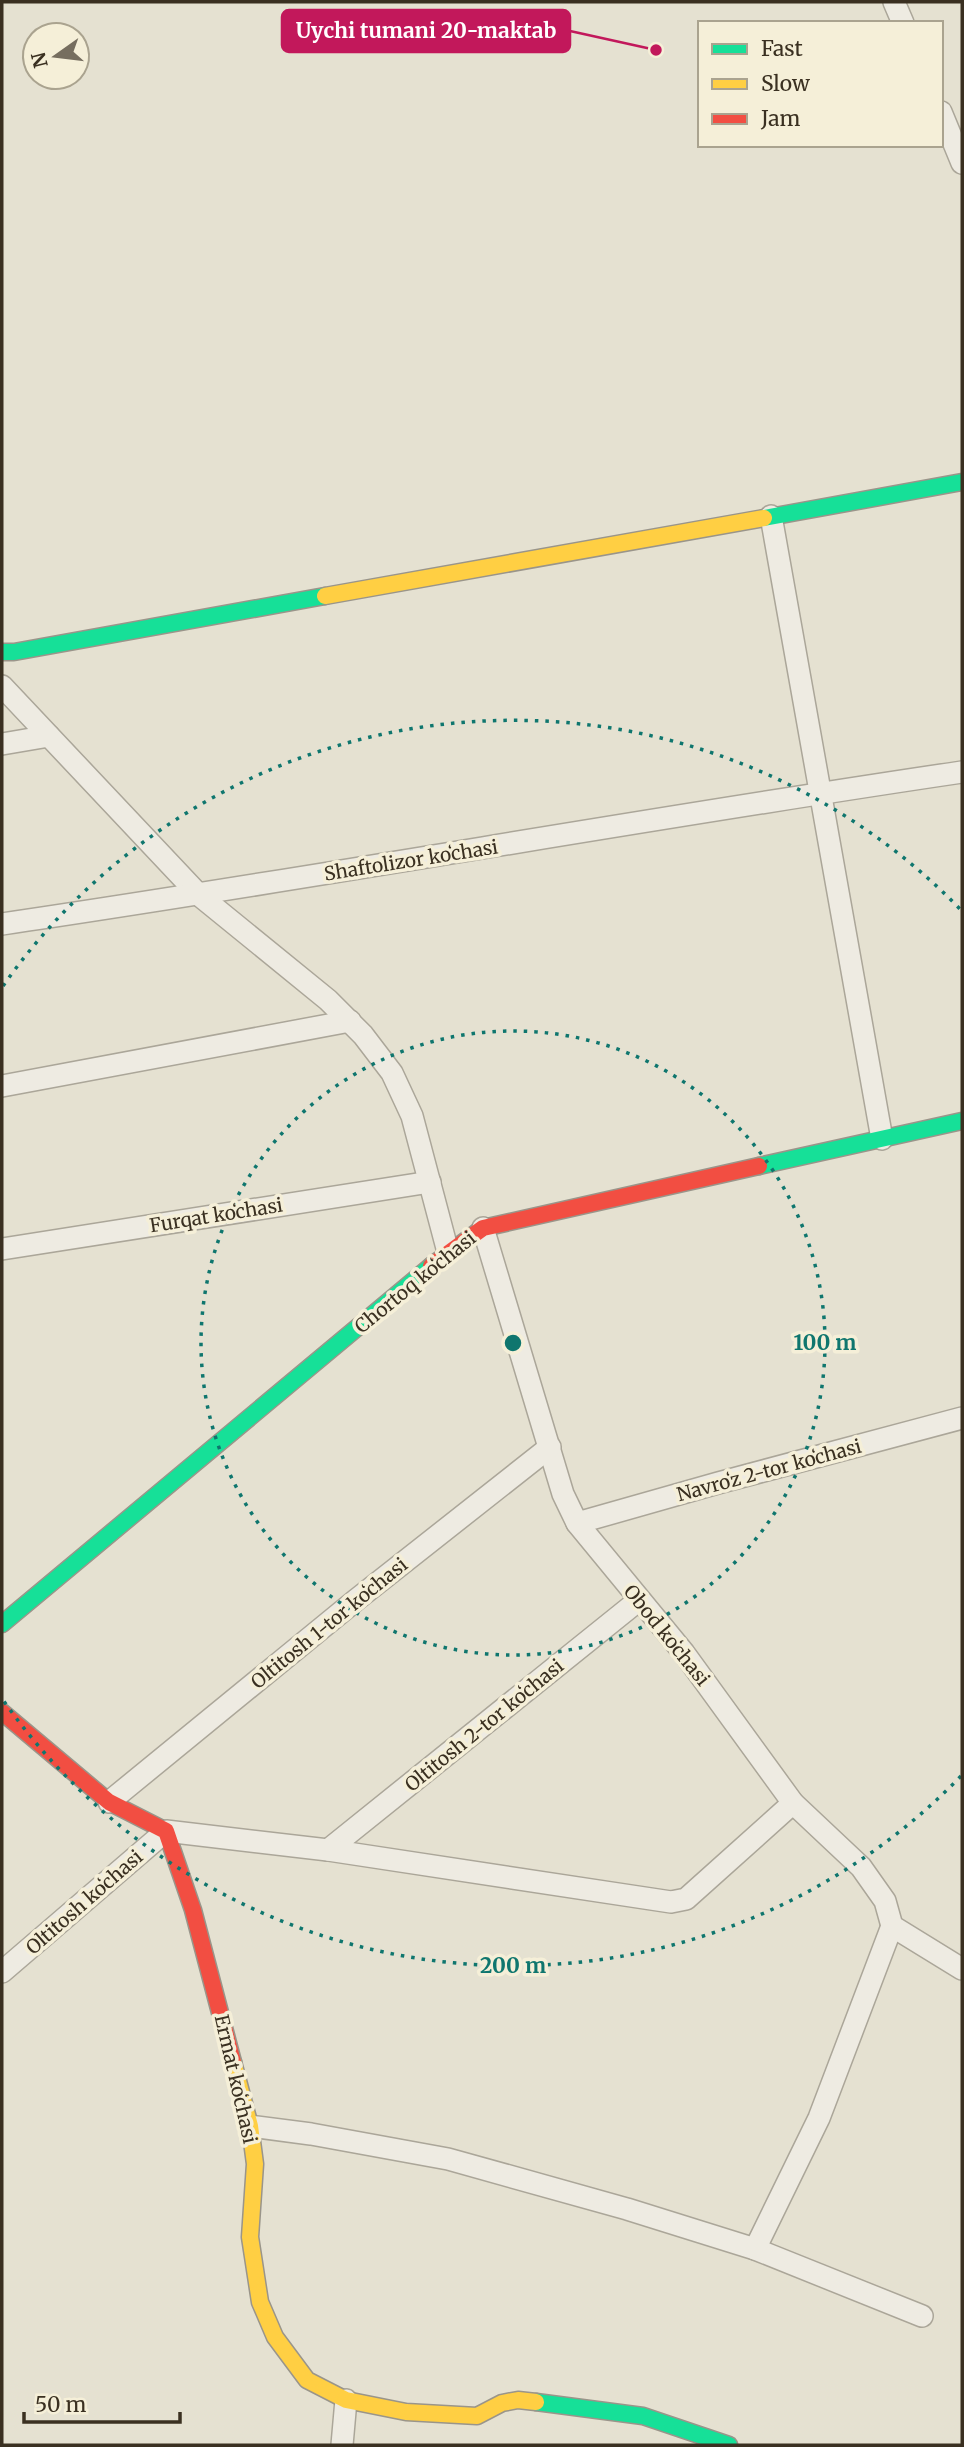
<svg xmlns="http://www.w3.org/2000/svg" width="964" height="2447" font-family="Merriweather,serif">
<rect width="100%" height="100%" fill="#e5e1d1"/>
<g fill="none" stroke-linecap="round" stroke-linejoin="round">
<defs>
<g id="street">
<path d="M894 2 903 23"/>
<path d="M941 112 962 163"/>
<path d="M771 516 882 1139"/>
<path d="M2 686 199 895 328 1000 363 1035 392 1073 412 1116 448 1252"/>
<path d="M2 744 49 736"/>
<path d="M2 924C322 877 642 819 962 772"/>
<path d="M2 1086 350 1021"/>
<path d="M483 1228 563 1494 577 1523 684 1653 793 1803 861 1867 885 1901 892 1926 962 1969"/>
<path d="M2 1249 430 1182"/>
<path d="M577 1523 718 1483 962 1418"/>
<path d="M109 1802 356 1600 550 1447"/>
<path d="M328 1850 639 1600"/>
<path d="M2 1972 166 1831 328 1850 671 1902 686 1899 793 1803"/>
<path d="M250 2126 311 2134 448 2159 627 2209 755 2249 922 2316"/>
<path d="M755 2249 819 2118 892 1926"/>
<path d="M342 2445 346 2400"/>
</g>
<g id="fast">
<path d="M764 518 962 482"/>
<path d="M2 652H14L325 596"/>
<path d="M759 1166 962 1121"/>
<path d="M2 1624 431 1266"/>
<path d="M536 2402 643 2416 729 2445"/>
</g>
<g id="slow">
<path d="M325 596 764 518"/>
<path d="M233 2062 250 2126 255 2164 250 2237 260 2302 275 2337 307 2380 346 2400 406 2412 477 2416 502 2403 518 2400 536 2402"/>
</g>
<g id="jam">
<path d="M431 1266 483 1228 759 1166"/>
<path d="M2 1712 109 1802 166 1831 193 1910 233 2062"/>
</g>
</defs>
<use href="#street" stroke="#aba699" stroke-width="24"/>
<use href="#fast" stroke="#9a958a" stroke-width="19"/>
<use href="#slow" stroke="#9a958a" stroke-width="19"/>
<use href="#jam" stroke="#9a958a" stroke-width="19"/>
<use href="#street" stroke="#eeebe2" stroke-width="21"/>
<use href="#fast" stroke="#16e098" stroke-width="16"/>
<use href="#slow" stroke="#ffcf43" stroke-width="16"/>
<use href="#jam" stroke="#f24e42" stroke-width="16"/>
</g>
<g fill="none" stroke="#0f766e" stroke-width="3.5" stroke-dasharray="3.5 7">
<circle cx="513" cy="1343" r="312"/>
<path d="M961 1776A623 623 0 0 1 3 1700M3 986A623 623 0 0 1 961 910"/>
</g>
<g text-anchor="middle" stroke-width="7" stroke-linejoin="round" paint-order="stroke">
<g font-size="19" fill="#3a3021" stroke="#f5efd8">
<text transform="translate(411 860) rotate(-9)" y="7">Shaftolizor koʻchasi</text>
<text transform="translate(216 1215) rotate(-9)" y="7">Furqat koʻchasi</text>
<text transform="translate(415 1282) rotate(-39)" y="7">Chortoq koʻchasi</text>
<text transform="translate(769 1470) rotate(-15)" y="7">Navroʻz 2-tor koʻchasi</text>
<text transform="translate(329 1623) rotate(-39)" y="7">Oltitosh 1-tor koʻchasi</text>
<text transform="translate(667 1635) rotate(51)" y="7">Obod koʻchasi</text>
<text transform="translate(484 1725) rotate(-39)" y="7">Oltitosh 2-tor koʻchasi</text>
<text transform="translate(84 1902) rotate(-41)" y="7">Oltitosh koʻchasi</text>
<text transform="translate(236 2079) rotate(77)" y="7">Ermat koʻchasi</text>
</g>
</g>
<circle cx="513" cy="1343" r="10" fill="#0f766e" stroke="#f5efd8" stroke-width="3.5"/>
<g font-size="21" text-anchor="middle" font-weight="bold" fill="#0f766e" stroke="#f5efd8" stroke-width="7" stroke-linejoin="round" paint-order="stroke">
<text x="825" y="1350">100 m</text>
<text x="513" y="1973">200 m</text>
</g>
<path fill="none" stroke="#c2185b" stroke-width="2.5" d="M656 50L570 31"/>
<circle fill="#c2185b" stroke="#f5efd8" stroke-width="2.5" cx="656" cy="50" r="7"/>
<rect fill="#c2185b" stroke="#c2185b" stroke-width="2.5" x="282" y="10" width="288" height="42" rx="7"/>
<g font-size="21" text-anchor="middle" font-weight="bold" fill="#fff">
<text x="426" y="38">Uychi tumani 20-maktab</text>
</g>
<rect width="964" height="2447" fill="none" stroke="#3a3021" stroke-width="7"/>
<rect x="698" y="21" width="245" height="126" fill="#f5efd8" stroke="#aaa38f" stroke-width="2"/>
<rect x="712" y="44" width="35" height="10" fill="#16e098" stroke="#aaa38f" stroke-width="2"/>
<text x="761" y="56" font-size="21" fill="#3a3021">Fast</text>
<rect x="712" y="79" width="35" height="10" fill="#ffcf43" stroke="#aaa38f" stroke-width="2"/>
<text x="761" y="91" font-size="21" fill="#3a3021">Slow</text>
<rect x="712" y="114" width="35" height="10" fill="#f24e42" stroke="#aaa38f" stroke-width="2"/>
<text x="761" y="126" font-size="21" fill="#3a3021">Jam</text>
<g transform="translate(56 56) rotate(256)"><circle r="33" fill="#f5efd8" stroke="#aaa38f" stroke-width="2"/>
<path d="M0-5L12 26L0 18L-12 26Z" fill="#766e5f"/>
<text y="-10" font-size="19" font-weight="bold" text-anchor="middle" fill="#3a3021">N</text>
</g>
<path d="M24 2412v10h156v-10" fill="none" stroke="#3a3021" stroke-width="3.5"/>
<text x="35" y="2412" font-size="21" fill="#3a3021" stroke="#f5efd8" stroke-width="5" paint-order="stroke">50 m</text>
</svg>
